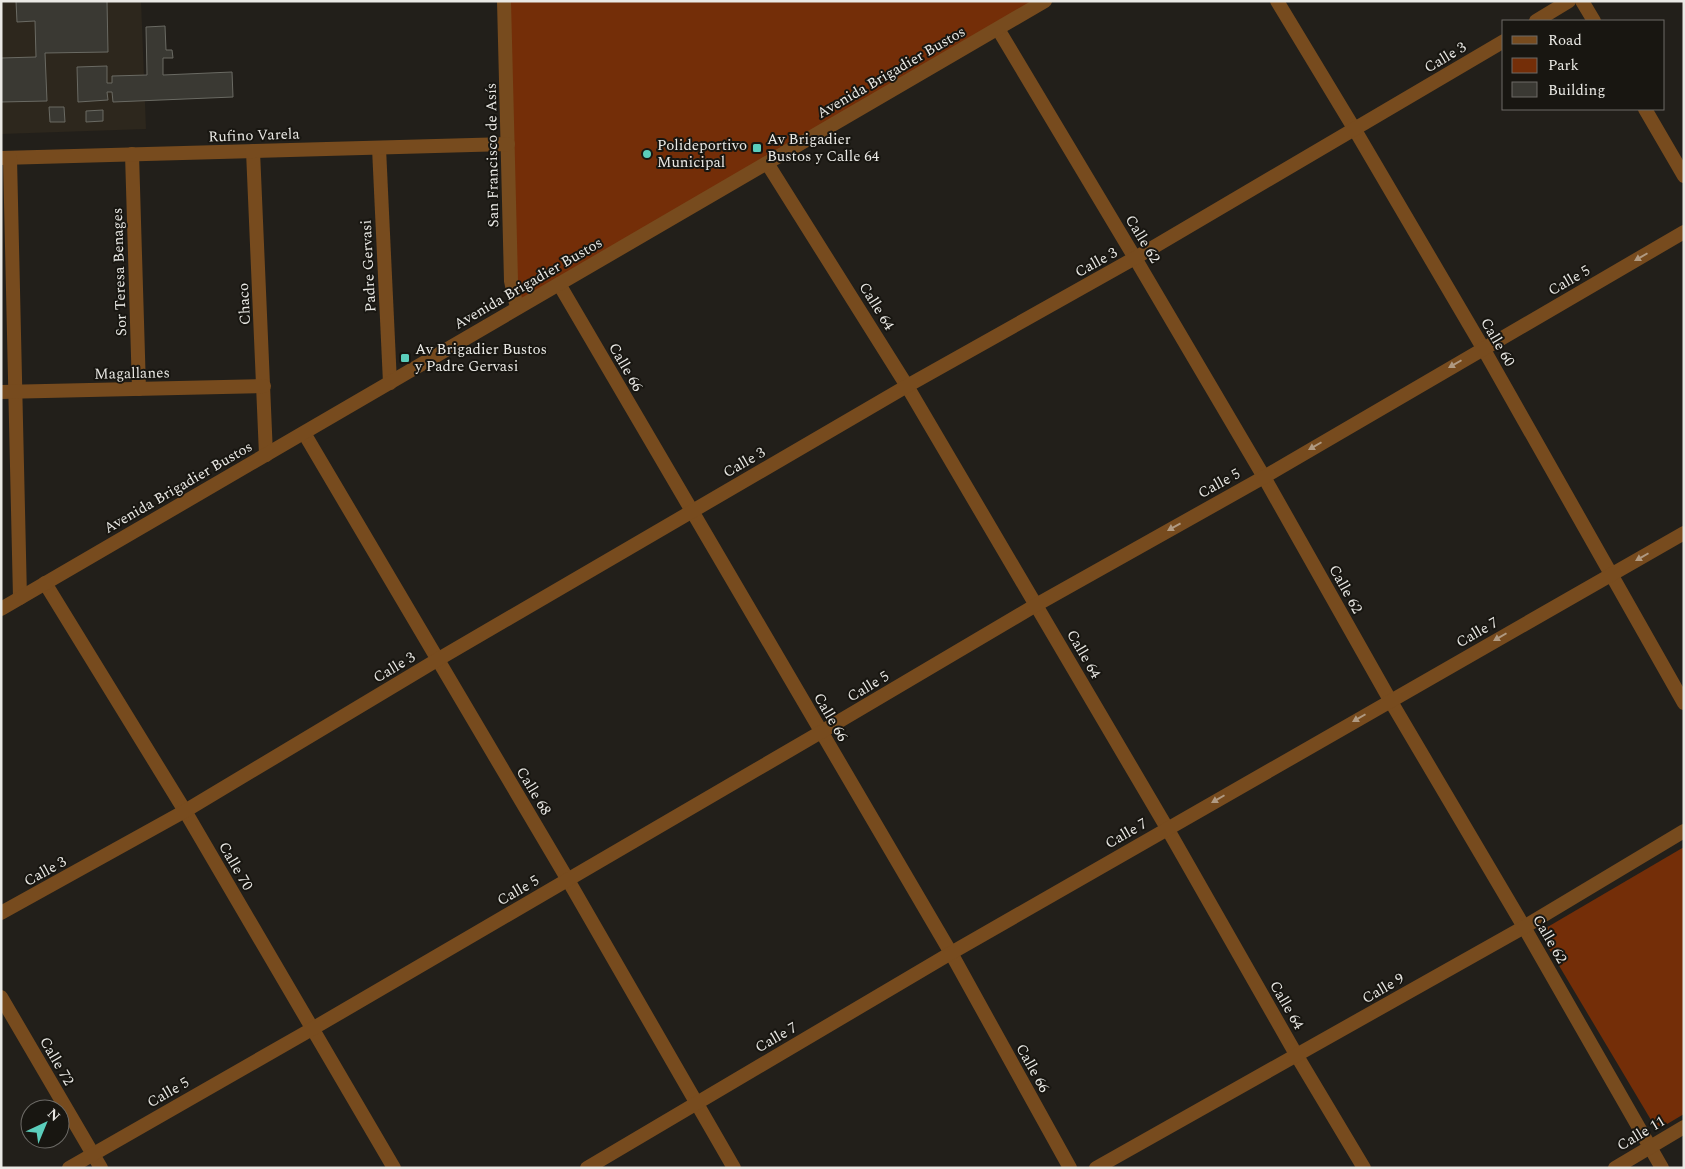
<svg xmlns="http://www.w3.org/2000/svg" width="1685" height="1169" font-family="Spectral,serif">
<rect width="100%" height="100%" fill="#221f1a"/>
<path fill="#2d271d" d="M1 1H141L146 129 1 134Z"/>
<g fill="#742e08">
<path d="M507 1H1045L517 308Z"/>
<path d="M1684 847V1114L1657 1130 1539 932Z"/>
</g>
<g fill="#3a3933" stroke="#6a6a63">
<path d="M16 1H107L108 52 45 53 47 101 1 102V58L36 57 35 21 17 22Z"/>
<path d="M165 26 166 50H172L173 58H163V75L232 72 233 97 113 102 112 92H107L108 100 78 102 77 67 107 66V83H112V76L147 75 146 27Z"/>
<path d="M49 107H64L65 122H50Z"/>
<path d="M103 110V121L86 122V111Z"/>
</g>
<g fill="none" stroke-linecap="round" stroke-linejoin="round">
<g stroke="#774b1e" stroke-width="14">
<path d="M504 1 511 281 517 308"/>
<path d="M1277 1 1355 130 1483 348 1684 703"/>
<path d="M1582 1 1594 21"/>
<path d="M1536 21 1569 1"/>
<path d="M998 29 1135 258 1264 477 1390 700 1524 927 1662 1168"/>
<path d="M1645 109 1684 176"/>
<path d="M379 148 390 383"/>
<path d="M253 151 266 455"/>
<path d="M132 154 139 389"/>
<path d="M1 158 508 144"/>
<path d="M10 158 20 598"/>
<path d="M767 163 907 386 1167 828 1297 1056 1364 1168"/>
<path d="M559 284 951 953 1070 1168"/>
<path d="M1 392 264 386"/>
<path d="M304 433 568 880 734 1168"/>
<path d="M45 583 185 811 394 1168"/>
<path d="M1 913 185 811 437 660 907 386 1135 258 1504 41"/>
<path d="M1 997 101 1168"/>
<path d="M69 1168 312 1029 821 732 1036 605 1264 477 1684 232"/>
<path d="M587 1168 951 953 1684 533"/>
<path d="M1096 1168 1524 927 1684 831"/>
<path d="M1615 1168 1684 1127"/>
</g>
<path stroke="#774b1e" stroke-width="14" d="M1 609 1045 1"/>
</g>
<defs><path id="oneway-solid" d="M-6-.8H1V-3.2L6.5 0L1 3.2V.8H-6Z" transform="scale(1.25)"/></defs>
<g fill="#b09a82">
<use href="#oneway-solid" transform="translate(1641 257) rotate(150)"/>
<use href="#oneway-solid" transform="translate(1455 364) rotate(150)"/>
<use href="#oneway-solid" transform="translate(1315 446) rotate(150)"/>
<use href="#oneway-solid" transform="translate(1174 527) rotate(151)"/>
<use href="#oneway-solid" transform="translate(1642 557) rotate(150)"/>
<use href="#oneway-solid" transform="translate(1500 637) rotate(150)"/>
<use href="#oneway-solid" transform="translate(1359 718) rotate(150)"/>
<use href="#oneway-solid" transform="translate(1218 799) rotate(150)"/>
</g>
<g fill="#5bcebc" stroke="#181611" stroke-width="2">
<rect x="752" y="143" width="10" height="10" rx="2.5"/>
<circle cx="647" cy="154" r="5"/>
<rect x="400" y="353" width="10" height="10" rx="2.5"/>
</g>
<g text-anchor="middle" stroke-width="4" stroke-linejoin="round" paint-order="stroke">
<g font-size="15" fill="#eae9e5" stroke="#181611">
<text transform="translate(1445 57) rotate(-31)" y="5">Calle 3</text>
<text transform="translate(891 72) rotate(-30)" y="5">Avenida Brigadier Bustos</text>
<text transform="translate(254 135) rotate(-2)" y="5">Rufino Varela</text>
<text transform="translate(492 155) rotate(-91)" y="5">San Francisco de Asís</text>
<text transform="translate(1143 239) rotate(59)" y="5">Calle 62</text>
<text transform="translate(1096 262) rotate(-29)" y="5">Calle 3</text>
<text transform="translate(368 266) rotate(-93)" y="5">Padre Gervasi</text>
<text transform="translate(119 272) rotate(-92)" y="5">Sor Teresa Benages</text>
<text transform="translate(1569 280) rotate(-30)" y="5">Calle 5</text>
<text transform="translate(528 283) rotate(-30)" y="5">Avenida Brigadier Bustos</text>
<text transform="translate(244 304) rotate(-93)" y="5">Chaco</text>
<text transform="translate(877 306) rotate(58)" y="5">Calle 64</text>
<text transform="translate(1498 342) rotate(60)" y="5">Calle 60</text>
<text transform="translate(626 367) rotate(60)" y="5">Calle 66</text>
<text transform="translate(132 373) rotate(-1)" y="5">Magallanes</text>
<text transform="translate(744 462) rotate(-30)" y="5">Calle 3</text>
<text transform="translate(1219 483) rotate(-29)" y="5">Calle 5</text>
<text transform="translate(178 487) rotate(-30)" y="5">Avenida Brigadier Bustos</text>
<text transform="translate(1346 589) rotate(61)" y="5">Calle 62</text>
<text transform="translate(1477 632) rotate(-30)" y="5">Calle 7</text>
<text transform="translate(1084 654) rotate(60)" y="5">Calle 64</text>
<text transform="translate(394 667) rotate(-31)" y="5">Calle 3</text>
<text transform="translate(868 686) rotate(-31)" y="5">Calle 5</text>
<text transform="translate(831 717) rotate(60)" y="5">Calle 66</text>
<text transform="translate(534 791) rotate(59)" y="5">Calle 68</text>
<text transform="translate(1126 833) rotate(-30)" y="5">Calle 7</text>
<text transform="translate(236 866) rotate(60)" y="5">Calle 70</text>
<text transform="translate(45 871) rotate(-29)" y="5">Calle 3</text>
<text transform="translate(518 890) rotate(-30)" y="5">Calle 5</text>
<text transform="translate(1550 939) rotate(60)" y="5">Calle 62</text>
<text transform="translate(1383 988) rotate(-30)" y="5">Calle 9</text>
<text transform="translate(1287 1005) rotate(60)" y="5">Calle 64</text>
<text transform="translate(776 1037) rotate(-30)" y="5">Calle 7</text>
<text transform="translate(57 1061) rotate(60)" y="5">Calle 72</text>
<text transform="translate(1033 1068) rotate(61)" y="5">Calle 66</text>
<text transform="translate(168 1092) rotate(-30)" y="5">Calle 5</text>
<text transform="translate(1641 1133) rotate(-31)" y="5">Calle 11</text>
</g>
<g font-size="15" fill="#eae9e5" stroke="#181611" text-anchor="start">
<text x="767" y="144">Av Brigadier<tspan x="767" dy="17">Bustos y Calle 64</tspan></text>
<text x="657" y="150">Polideportivo<tspan x="657" dy="17">Municipal</tspan></text>
<text x="415" y="354">Av Brigadier Bustos<tspan x="415" dy="17">y Padre Gervasi</tspan></text>
</g>
</g>
<rect width="1685" height="1169" fill="none" stroke="#eae9e5" stroke-width="5"/>
<rect x="1502" y="20" width="162" height="90" fill="#181611" stroke="#6c6a66"/>
<rect x="1512" y="36" width="25" height="8" fill="#774b1e" stroke="#6c6a66"/>
<text x="1548" y="45" font-size="15" fill="#eae9e5">Road</text>
<rect x="1512" y="58" width="25" height="15" fill="#742e08" stroke="#6c6a66"/>
<text x="1548" y="70" font-size="15" fill="#eae9e5">Park</text>
<rect x="1512" y="82" width="25" height="15" fill="#3a3933" stroke="#6c6a66"/>
<text x="1548" y="95" font-size="15" fill="#eae9e5">Building</text>
<g transform="translate(45 1124) rotate(44)"><circle r="24" fill="#181611" stroke="#6c6a66"/>
<path d="M0-4L9 19L0 12L-9 19Z" fill="#5bcebc"/>
<text y="-8" font-size="14" font-weight="bold" text-anchor="middle" fill="#eae9e5">N</text>
</g>
</svg>
